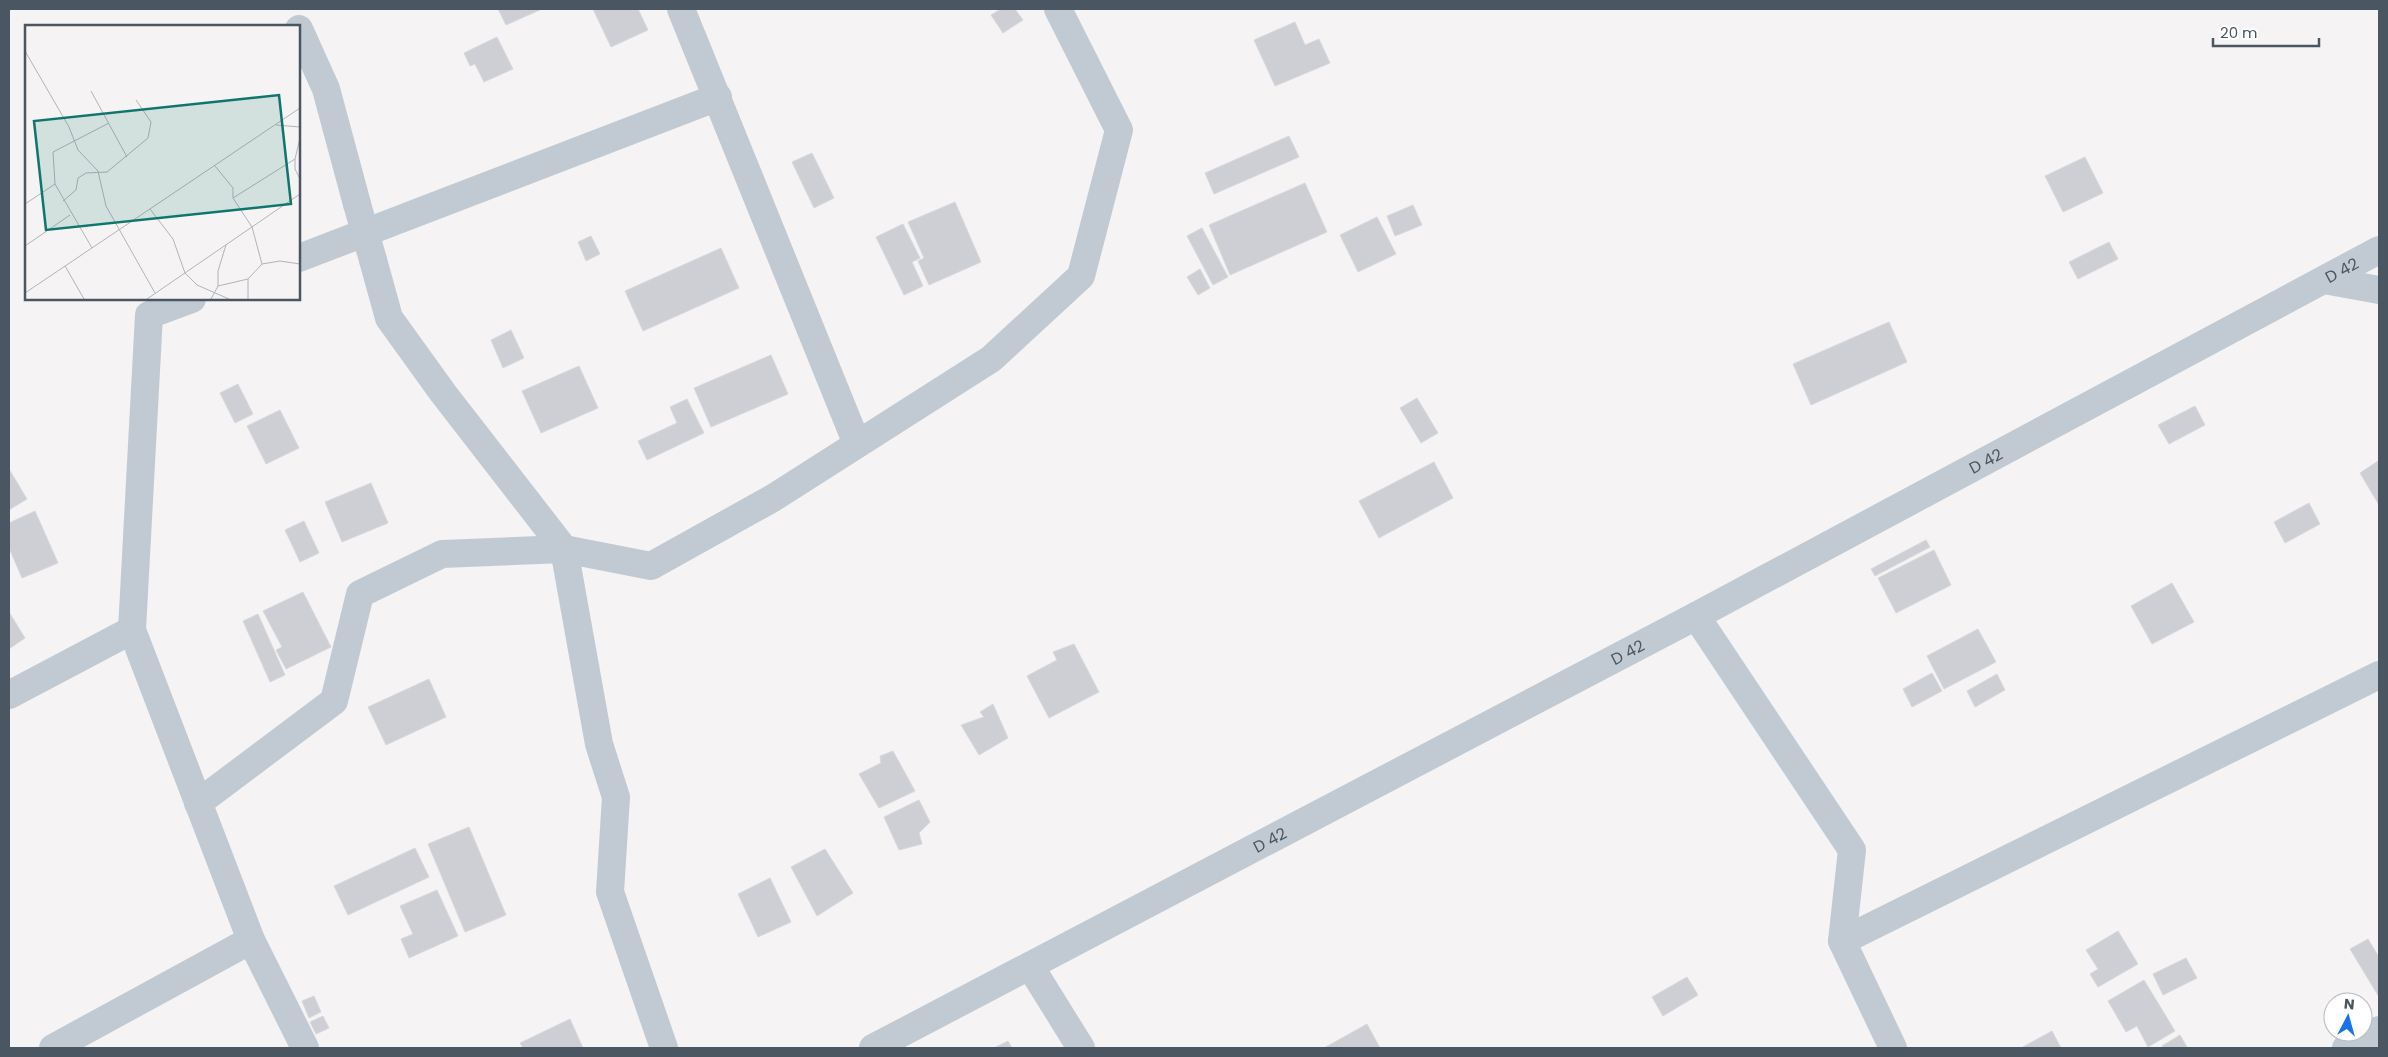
<svg xmlns="http://www.w3.org/2000/svg" width="2388" height="1057" font-family="Poppins,sans-serif">
<rect width="100%" height="100%" fill="#f5f3f3"/>
<g fill="#cdcfd5" stroke="#d7d9de">
<path d="M498 9H542L506 25Z"/>
<path d="M593 9H638L648 30 611 47Z"/>
<path d="M1001 9H1015L1023 20 1003 33 991 15Z"/>
<path d="M1295 22 1305 45 1319 39 1330 63 1275 86 1254 40Z"/>
<path d="M497 37 513 69 484 82 475 64 470 66 464 53Z"/>
<path d="M1289 136 1299 157 1214 194 1205 173Z"/>
<path d="M812 153 834 198 814 208 792 162Z"/>
<path d="M2085 157 2103 193 2063 212 2045 176Z"/>
<path d="M1305 183 1327 232 1230 275 1209 225Z"/>
<path d="M955 202 981 262 929 285 918 261 924 258 908 222Z"/>
<path d="M1413 205 1422 225 1395 236 1387 216Z"/>
<path d="M1377 217 1396 254 1358 272 1340 235Z"/>
<path d="M903 224 920 258 912 262 923 286 904 295 876 237Z"/>
<path d="M1202 228 1228 277 1213 285 1187 236Z"/>
<path d="M591 236 600 254 586 261 578 242Z"/>
<path d="M2109 242 2118 259 2078 279 2069 262Z"/>
<path d="M721 248 739 288 643 331 625 291Z"/>
<path d="M1200 269 1210 288 1198 295 1187 277Z"/>
<path d="M1889 322 1907 362 1811 405 1793 364Z"/>
<path d="M511 330 524 358 503 368 491 340Z"/>
<path d="M771 355 788 394 711 427 694 388Z"/>
<path d="M579 366 598 408 541 433 522 391Z"/>
<path d="M238 384 253 414 235 423 220 393Z"/>
<path d="M1417 398 1438 433 1421 443 1400 408Z"/>
<path d="M687 399 704 433 647 460 638 441 677 423 670 407Z"/>
<path d="M2195 406 2205 425 2169 444 2158 425Z"/>
<path d="M280 410 299 448 266 464 247 426Z"/>
<path d="M2378 461 2379 463V505L2360 473Z"/>
<path d="M1434 462 1453 498 1379 538 1359 501Z"/>
<path d="M9 469 27 499 9 510Z"/>
<path d="M371 483 388 523 342 542 325 502Z"/>
<path d="M2309 503 2320 524 2285 543 2274 522Z"/>
<path d="M35 511 58 563 22 578 9 548V523Z"/>
<path d="M304 521 319 553 300 562 285 530Z"/>
<path d="M1926 540 1930 547 1875 576 1871 569Z"/>
<path d="M1934 550 1951 585 1896 613 1878 578Z"/>
<path d="M2172 583 2194 622 2152 644 2131 606Z"/>
<path d="M303 592 331 647 286 669 276 650 282 647 263 611Z"/>
<path d="M9 612 25 638 9 649Z"/>
<path d="M258 614 285 675 270 682 243 621Z"/>
<path d="M1978 629 1996 662 1944 689 1927 656Z"/>
<path d="M1074 644 1099 692 1049 718 1027 676 1057 660 1053 652Z"/>
<path d="M1932 673 1942 691 1912 707 1903 689Z"/>
<path d="M1997 674 2005 690 1975 707 1967 691Z"/>
<path d="M429 679 446 717 386 745 368 707Z"/>
<path d="M993 704 1008 738 979 755 961 725 984 717 980 712Z"/>
<path d="M893 751 915 791 879 808 859 774 881 763 880 756Z"/>
<path d="M919 800 930 822 919 833 922 844 899 850 884 817Z"/>
<path d="M469 827 506 915 465 932 428 844Z"/>
<path d="M415 848 429 877 348 915 334 886Z"/>
<path d="M825 849 853 893 817 916 791 867Z"/>
<path d="M770 878 791 922 758 937 738 894Z"/>
<path d="M437 890 458 936 409 958 401 939 413 934 400 906Z"/>
<path d="M2118 931 2138 964 2098 987 2090 974 2098 969 2086 950Z"/>
<path d="M2368 939 2379 957V997L2350 949Z"/>
<path d="M2186 958 2197 978 2163 995 2153 974Z"/>
<path d="M1687 977 1698 995 1663 1016 1652 997Z"/>
<path d="M2144 980 2175 1031 2148 1047 2137 1026 2126 1032 2108 1001Z"/>
<path d="M314 996 321 1012 309 1018 302 1001Z"/>
<path d="M323 1016 329 1028 316 1034 310 1022Z"/>
<path d="M570 1019 583 1048H523L520 1043Z"/>
<path d="M1367 1024 1380 1048H1324Z"/>
<path d="M2052 1031 2061 1048H2021Z"/>
<path d="M2180 1035 2187 1047 2163 1048 2162 1046Z"/>
<path d="M1008 1041 1012 1048H994Z"/>
</g>
<g fill="none" stroke-linecap="round" stroke-linejoin="round">
<g stroke="#c1cad2" stroke-width="28">
<path d="M681 9 857 444"/>
<path d="M299 29 326 89 357 204"/>
<path d="M299 258 718 97"/>
<path d="M373 260 389 318 443 393 564 549 599 744 616 797 610 892 664 1048"/>
<path d="M2324 280 2379 290"/>
<path d="M192 299 149 315 132 630 251 940 305 1048"/>
<path d="M1696 616 1852 850 1842 941 1893 1048"/>
<path d="M9 695 132 630"/>
<path d="M198 803 334 701 360 594 442 554 564 549 651 566 773 498 991 359 1081 276 1119 130 1058 9"/>
<path d="M1842 941 2379 675"/>
<path d="M1030 966 1081 1048"/>
<path d="M53 1048 251 940"/>
<path d="M2346 1048 2379 1030"/>
</g>
<path stroke="#c1cad2" stroke-width="28" id="s1" d="M873 1048 1696 616 2379 250"/>
<path stroke="#c1cad2" stroke-width="28" d="M357 204 373 260"/>
</g>
<g text-anchor="middle" stroke-width="4" stroke-linejoin="round" paint-order="stroke">
<g font-size="16" fill="#4a5661" stroke="#fff">
<text dy="6" stroke="none"><textPath href="#s1" startOffset="1662">D 42</textPath></text>
<text dy="6" stroke="none"><textPath href="#s1" startOffset="1258">D 42</textPath></text>
<text dy="6" stroke="none"><textPath href="#s1" startOffset="852">D 42</textPath></text>
<text dy="6" stroke="none"><textPath href="#s1" startOffset="448">D 42</textPath></text>
</g>
</g>
<g transform="translate(25 25)">
<rect width="275" height="275" fill="#f5f3f3"/>
<path fill="none" stroke="#b1b4b9" stroke-width="1" d="M0 26 44 102 53 125 73 146 81 181 130 268M66 66 102 132M251 100 275 102M275 113 270 134V144L275 154M190 141 208 163V173L227 202 237 239 223 254V274M208 173 270 134M38 176 51 165 53 153 61 148 82 147 123 113 126 97 111 75M0 179 30 159M125 184 148 214 160 248 172 260 204 274M0 221 45 190M67 223 30 159 28 127 84 98M237 239 255 236 275 239M40 241 59 274M193 261 223 254M0 268 275 83M122 274 275 169M186 274 193 261V246L201 220"/>
<path fill="#0f766e" fill-opacity="0.15" stroke="#0f766e" stroke-width="2.5" d="M254 70 266 179 21 205 9 96Z"/>
<rect width="275" height="275" fill="none" stroke="#4a5661" stroke-width="2.5"/>
</g>
<rect width="2388" height="1057" fill="none" stroke="#4a5661" stroke-width="20"/>
<g transform="translate(2348 1017) rotate(6)"><circle r="24" fill="#ffffff" stroke="#b7bbc0"/>
<path d="M0-4L9 19L0 12L-9 19Z" fill="#1a73e8"/>
<text y="-8" font-size="14" font-weight="bold" text-anchor="middle" fill="#4a5661">N</text>
</g>
<path d="M2213 38v8h106v-8" fill="none" stroke="#4a5661" stroke-width="2.5"/>
<text x="2220" y="38" font-size="15" fill="#4a5661" stroke="#ffffff" stroke-width="4" paint-order="stroke">20 m</text>
</svg>
